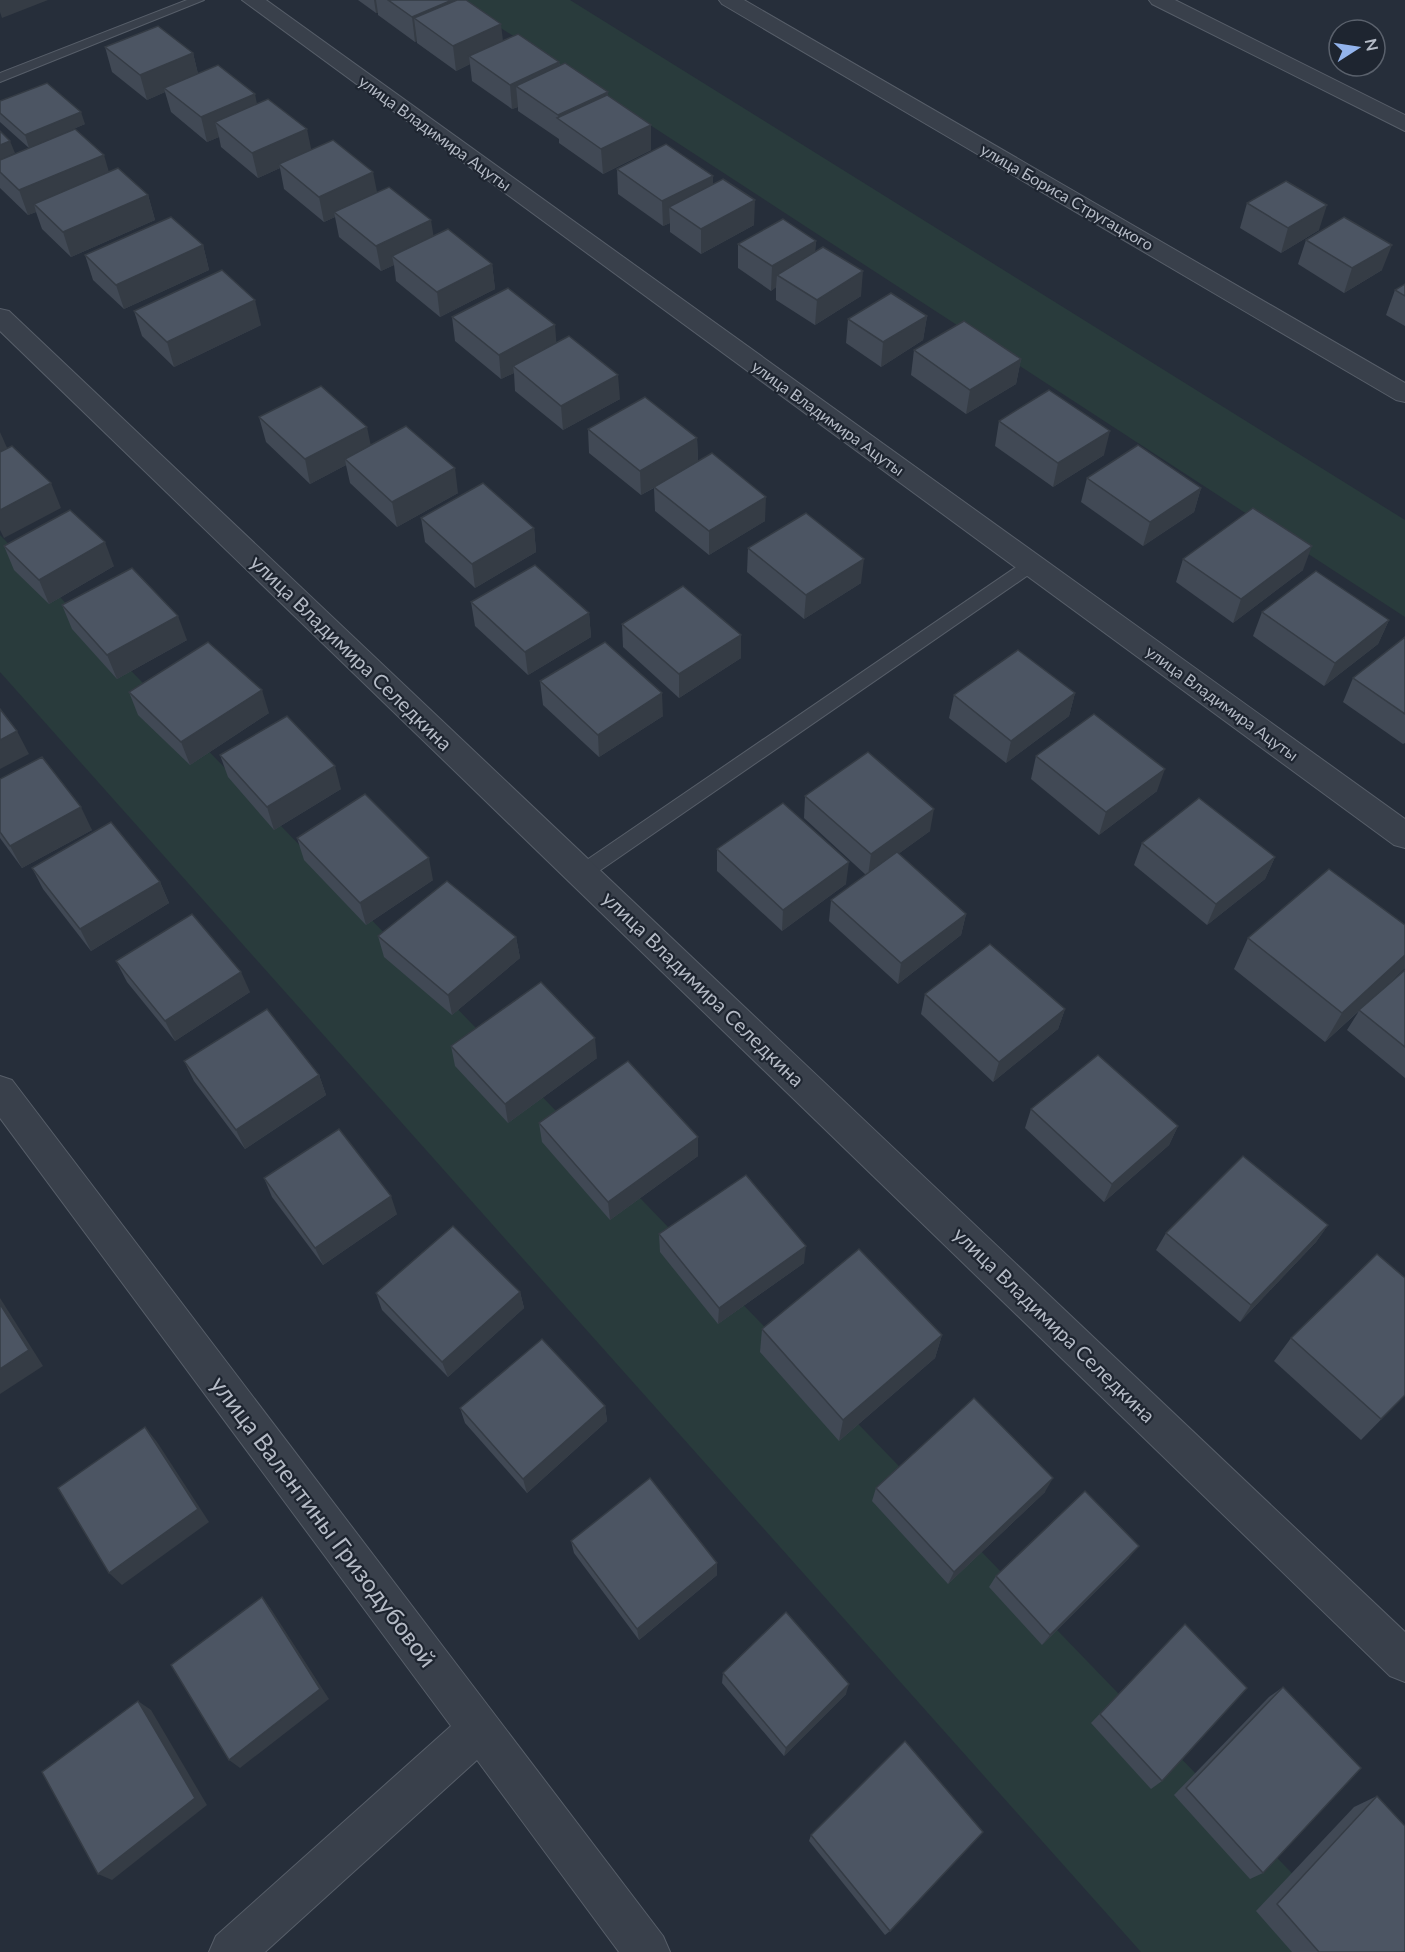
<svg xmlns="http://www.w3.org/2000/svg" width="1405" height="1952" font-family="Lato,sans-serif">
<rect width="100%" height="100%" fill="#262e3a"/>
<g fill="#293b3c">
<path d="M458 0H570L1405 520V617Z"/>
<path d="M0 535 1368 1952H1141L0 672Z"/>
</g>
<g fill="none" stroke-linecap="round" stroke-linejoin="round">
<defs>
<g id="lane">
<path d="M187 0H204L0 82V73Z"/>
<path d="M1031 559 1037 561 1039 565 1037 569 589 878 582 881 575 878 573 873 575 868 1025 561Z"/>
</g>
<g id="street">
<path d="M242 0H266L1405 819V848L1394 845Z"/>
<path d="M719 0H744L1405 383V402L1396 400 722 4Z"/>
<path d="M1149 0H1175L1405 115V131L1152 4Z"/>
<path d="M0 309 9 311 1405 1632V1682L1390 1676 0 331Z"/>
<path d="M0 1076 12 1080 663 1936 670 1952H619L477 1760 265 1952H209L216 1936 451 1726 0 1118Z"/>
</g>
</defs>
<use href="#lane" stroke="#575e69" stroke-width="2"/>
<use href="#street" stroke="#575e69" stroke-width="2"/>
<use href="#lane" fill="#39404b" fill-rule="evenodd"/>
<use href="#street" fill="#39404b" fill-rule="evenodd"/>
</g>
<g fill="#414955">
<path d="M358 0H466L503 41 559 62 560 66 608 96 651 125V150L603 174 559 143V139L518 111V107L512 109 472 81 470 64 456 71 417 43V41L415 42 378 15V13H376Z"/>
<path d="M105 47 193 53 198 74 257 104 311 150 377 192 434 236 492 264 495 289 440 317 396 281 394 265 381 271 339 237 335 217 324 222 284 189 280 168 258 178 221 147 219 137 207 142 171 112 165 92 147 100 112 72Z"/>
<path d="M0 101 85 124 40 143 109 172 148 195 155 220 71 257 42 229 36 212 28 215 0 188V160L29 148 0 122Z"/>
<path d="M617 169 713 176V185L754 225 701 254 670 232V223L663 226 618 194Z"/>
<path d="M1247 203 1319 230 1281 253 1240 228Z"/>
<path d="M1306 240 1382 270 1344 293 1298 264Z"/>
<path d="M816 241 815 251 861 296 815 325 776 300V287L771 291 738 268V244Z"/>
<path d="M203 245 209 270 124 309 93 280 85 255Z"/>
<path d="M1405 284V326L1386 315 1395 290Z"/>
<path d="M134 311 261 325 174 367 142 336Z"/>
<path d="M927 316 923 340 881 367 846 343 848 319Z"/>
<path d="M452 317 556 343 620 399 563 430 515 391 514 373 501 379 455 341Z"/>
<path d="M914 350 1021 359 1016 384 966 414 911 375Z"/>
<path d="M259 417 371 445 458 493 397 527 350 483 346 465 310 484 266 442Z"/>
<path d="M999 421 1104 455 1053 487 995 446Z"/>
<path d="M588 429 697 438 698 461 765 521 709 555 655 511 654 488 641 495 589 453Z"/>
<path d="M1087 478 1201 488 1194 512 1143 546 1081 502Z"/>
<path d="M421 518 534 528 536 552 475 588 425 542Z"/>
<path d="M4 546 114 566 49 604 14 570Z"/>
<path d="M748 548 861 583 804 619 747 572Z"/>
<path d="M1183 559 1303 570 1233 623 1176 582Z"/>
<path d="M471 602 589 613 591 637 528 675 475 626Z"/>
<path d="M62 605 187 640 117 679 72 629Z"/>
<path d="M1262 612 1389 620 1378 644 1324 686 1253 636Z"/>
<path d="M622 624 741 635V658L679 698 623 647Z"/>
<path d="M1405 637V743L1403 744 1343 702 1353 678Z"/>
<path d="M540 681 663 716 599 757 543 705Z"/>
<path d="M129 692 269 713 190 765 138 715Z"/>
<path d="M1075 693 1069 716 1006 763 949 718 954 695Z"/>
<path d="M220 755 341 789 274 830 228 777Z"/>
<path d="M1036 756 1157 791 1099 835 1031 779Z"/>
<path d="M0 779 92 830 22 868 0 838Z"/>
<path d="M805 796 930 831 898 854 966 914 961 935 898 984 829 921 831 900 866 875 804 818Z"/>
<path d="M297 838 433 880 366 925 304 860Z"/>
<path d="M1142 843 1275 857 1265 879 1207 925 1134 865Z"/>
<path d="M717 849 846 884 782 931 717 871Z"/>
<path d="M32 868 160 882 169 903 91 951 43 889Z"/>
<path d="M1405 925V968L1372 999 1405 970V1078L1347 1030 1359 1011 1325 1042 1234 969 1248 938Z"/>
<path d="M378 936 516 937 520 958 452 1015 384 957Z"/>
<path d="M116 961 250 992 175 1041 127 982Z"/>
<path d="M925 994 1065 1009 1058 1029 993 1082 921 1014Z"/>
<path d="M451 1046 597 1058 508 1123 455 1066Z"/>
<path d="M184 1061 319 1075 326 1095 245 1149 194 1081Z"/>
<path d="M1031 1109 1178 1126 1169 1145 1104 1202 1025 1128Z"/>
<path d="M539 1123 698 1137V1156L610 1220 542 1142Z"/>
<path d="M264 1178 397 1214 323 1265 272 1197Z"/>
<path d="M1328 1225 1316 1242 1240 1322 1156 1250 1166 1233Z"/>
<path d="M659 1234 804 1263 718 1324 660 1252Z"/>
<path d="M520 1292 524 1308 448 1377 382 1310 376 1293Z"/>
<path d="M762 1329 942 1335 935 1358 839 1441 760 1352Z"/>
<path d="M1291 1338 1405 1395 1361 1440 1274 1361Z"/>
<path d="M605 1406 607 1421 527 1493 465 1423 460 1408Z"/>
<path d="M876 1488 1045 1492 948 1584 872 1501Z"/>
<path d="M571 1541 717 1575 639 1640 574 1553Z"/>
<path d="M1129 1558 1042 1645 989 1587 996 1576Z"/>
<path d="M1175 1635 1162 1781 1151 1789 1091 1723Z"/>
<path d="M723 1673 846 1694 784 1756 722 1683Z"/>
<path d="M1283 1687 1263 1873 1250 1879 1174 1795 1269 1697Z"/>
<path d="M1377 1796 1405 1952H1292L1256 1911 1354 1807Z"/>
<path d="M811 1835 890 1931 885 1935 809 1841Z"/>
</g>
<g fill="#353c45">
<path d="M0 0H48L2 18 0 12Z"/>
<path d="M374 0H376L378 13H376Z"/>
<path d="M452 0H460L414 18 417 41 415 42 412 17Z"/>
<path d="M501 24 504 49 469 56 470 64 456 71 453 46Z"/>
<path d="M193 53 199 78 164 88 165 92 147 100 140 75Z"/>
<path d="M559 62 561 87 516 86 518 107 512 109 510 85Z"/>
<path d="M608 92 609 117 559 119 558 115Z"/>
<path d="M255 94 260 119 215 122 219 137 207 142 201 117Z"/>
<path d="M81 112 85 124 29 148 25 135Z"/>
<path d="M651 125V150L603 174 601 149Z"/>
<path d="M307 129 312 153 279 164 280 168 258 178 252 153Z"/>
<path d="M10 141 15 153 0 160V145Z"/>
<path d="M104 155 111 179 34 204 36 212 28 215 19 190Z"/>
<path d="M373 172 378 197 334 212 335 217 324 222 319 197Z"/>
<path d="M713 176V201L669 207 670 223 663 226 662 201Z"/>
<path d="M148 195 155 220 71 257 63 232Z"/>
<path d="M755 200 754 225 701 254V229Z"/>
<path d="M1327 205 1319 230 1281 253 1288 228Z"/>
<path d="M431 220 435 245 392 256 394 265 381 271 376 246Z"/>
<path d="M816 241 814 265 777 275 776 287 771 291 772 266Z"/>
<path d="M203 245 209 270 124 309 116 285Z"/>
<path d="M1392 245 1382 270 1344 293 1352 268Z"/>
<path d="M492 264 495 289 440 317 437 292Z"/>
<path d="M863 271 861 296 815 325 817 300Z"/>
<path d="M255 300 261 325 174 367 167 342Z"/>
<path d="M927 316 923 340 881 367 883 342Z"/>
<path d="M555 325 557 350 513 366 514 373 501 379 499 355Z"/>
<path d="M1021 359 1016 384 966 414 970 390Z"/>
<path d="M618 375 620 399 563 430 561 406Z"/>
<path d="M367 427 372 451 345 459 346 465 310 484 305 459Z"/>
<path d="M1110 431 1104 455 1053 487 1058 463Z"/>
<path d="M0 432 8 450 0 454Z"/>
<path d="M697 438 698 462 641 495 640 471Z"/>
<path d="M455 468 458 493 397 527 392 502Z"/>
<path d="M51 483 61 508 4 538 0 530V510Z"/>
<path d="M1201 488 1194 512 1143 546 1150 522Z"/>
<path d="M766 497 765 521 709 555V531Z"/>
<path d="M534 528 536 552 475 588 472 564Z"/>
<path d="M105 542 114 566 49 604 39 580Z"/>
<path d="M1312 546 1303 570 1233 623 1241 599Z"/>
<path d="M864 559 861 583 804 619 806 595Z"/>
<path d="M589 613 591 637 528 675 525 652Z"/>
<path d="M178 616 187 640 117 679 107 655Z"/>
<path d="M1389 620 1378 644 1324 686 1335 663Z"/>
<path d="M741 635V658L679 698V674Z"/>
<path d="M262 690 269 713 190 765 181 742Z"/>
<path d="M662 693 663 716 599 757 598 735Z"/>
<path d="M1075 693 1069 716 1006 763 1011 741Z"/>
<path d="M17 731 29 754 0 769V740Z"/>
<path d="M335 766 341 789 274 830 267 807Z"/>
<path d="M1165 769 1157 791 1099 835 1106 812Z"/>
<path d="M81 807 92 830 22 868 10 846Z"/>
<path d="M934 809 930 831 868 876 871 854Z"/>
<path d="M1275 857 1265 879 1207 925 1216 904Z"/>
<path d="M429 858 433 880 366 925 360 903Z"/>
<path d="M849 862 846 884 782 931 783 910Z"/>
<path d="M160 882 169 903 91 951 80 929Z"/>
<path d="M966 914 961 935 898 984 901 963Z"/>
<path d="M516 937 520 958 452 1015 448 995Z"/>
<path d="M1405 955V968L1325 1042 1342 1013Z"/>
<path d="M241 972 250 992 175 1041 165 1021Z"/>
<path d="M1065 1009 1058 1029 993 1082 999 1062Z"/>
<path d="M595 1038 597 1058 508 1123 505 1104Z"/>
<path d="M319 1075 326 1095 245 1149 236 1130Z"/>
<path d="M1178 1126 1169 1145 1104 1202 1112 1184Z"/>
<path d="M698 1137V1156L610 1220 608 1202Z"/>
<path d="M391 1196 397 1214 323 1265 315 1248Z"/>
<path d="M1328 1225 1316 1242 1240 1322 1251 1305Z"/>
<path d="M806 1246 804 1263 718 1324 719 1308Z"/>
<path d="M520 1292 524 1308 448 1377 442 1362Z"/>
<path d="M0 1298 43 1366 0 1394Z"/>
<path d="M942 1335 935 1358 839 1441 843 1420Z"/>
<path d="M605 1406 607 1421 527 1493 523 1479Z"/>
<path d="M145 1427 157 1442 209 1522 122 1585 109 1573Z"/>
<path d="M1053 1478 1045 1492 948 1584 954 1572Z"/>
<path d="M1139 1546 1129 1558 1042 1645 1050 1635Z"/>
<path d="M717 1563V1575L639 1640 637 1629Z"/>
<path d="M262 1597 271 1609 329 1699 240 1768 229 1760Z"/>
<path d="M849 1684 846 1694 784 1756 786 1748Z"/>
<path d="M138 1701 151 1710 207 1805 112 1880 98 1874Z"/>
</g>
<g fill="#4c5563" stroke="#353c45" stroke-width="1.5">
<path d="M388 0H452L412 17Z"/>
<path d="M457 0H466L501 24 453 46 414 18Z"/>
<path d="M158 26 193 53 140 75 105 47Z"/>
<path d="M518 34 559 62 510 85 469 56Z"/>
<path d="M565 63 608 92 558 115 516 86Z"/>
<path d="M218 65 255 94 201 117 164 88Z"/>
<path d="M47 83 81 112 25 135 0 113V101Z"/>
<path d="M607 95 651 125 601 149 557 118Z"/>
<path d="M268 99 307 129 252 153 215 122Z"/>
<path d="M75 129 104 155 19 190 0 172V160Z"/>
<path d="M0 131 10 141 0 145Z"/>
<path d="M333 140 373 172 319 197 279 164Z"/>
<path d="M666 144 713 176 662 201 617 169Z"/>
<path d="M118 168 148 195 63 232 34 204Z"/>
<path d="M723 179 755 200 701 229 669 207Z"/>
<path d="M1286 181 1327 205 1288 228 1247 203Z"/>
<path d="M389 187 431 220 376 246 334 212Z"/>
<path d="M171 217 203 245 116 285 85 255Z"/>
<path d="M1344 217 1392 245 1352 268 1306 240Z"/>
<path d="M783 219 816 241 772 266 738 244Z"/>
<path d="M448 229 492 264 437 292 392 256Z"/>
<path d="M823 247 863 271 817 300 777 275Z"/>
<path d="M222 270 255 300 167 342 134 311Z"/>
<path d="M1405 284V296L1395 290Z"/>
<path d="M508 288 555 325 499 355 452 317Z"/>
<path d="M891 293 927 316 883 342 848 319Z"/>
<path d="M964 321 1021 359 970 390 914 350Z"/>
<path d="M569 336 618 375 561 406 513 366Z"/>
<path d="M321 386 367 427 305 459 259 417Z"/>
<path d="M1049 390 1110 431 1058 463 999 421Z"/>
<path d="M645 397 697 438 640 471 588 429Z"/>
<path d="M406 426 455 468 392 502 345 459Z"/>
<path d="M1138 445 1201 488 1150 522 1087 478Z"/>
<path d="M12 446 51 483 0 510V452Z"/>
<path d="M712 453 766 497 709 531 654 487Z"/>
<path d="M483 483 534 528 472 564 421 518Z"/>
<path d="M1253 508 1312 546 1241 599 1183 559Z"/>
<path d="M70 510 105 542 39 580 4 546Z"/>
<path d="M806 513 864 559 806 595 748 548Z"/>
<path d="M535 565 589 613 525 652 471 602Z"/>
<path d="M132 568 178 616 107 655 62 605Z"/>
<path d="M1316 571 1389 620 1335 663 1262 612Z"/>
<path d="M683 586 741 635 679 674 622 624Z"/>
<path d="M1405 637V714L1353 678Z"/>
<path d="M208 642 262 690 181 742 129 692Z"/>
<path d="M605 642 662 693 598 735 540 681Z"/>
<path d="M1018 650 1075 693 1011 741 954 695Z"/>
<path d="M0 709 17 731 0 740Z"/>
<path d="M1094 714 1165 769 1106 812 1036 756Z"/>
<path d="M287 716 335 766 267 807 220 755Z"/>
<path d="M868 752 934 809 871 854 805 796Z"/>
<path d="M42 757 81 807 10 846 0 832V779Z"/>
<path d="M365 794 429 858 360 903 297 838Z"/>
<path d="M1199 798 1275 857 1216 904 1142 843Z"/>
<path d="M783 803 849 862 783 910 717 849Z"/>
<path d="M111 822 160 882 80 929 32 868Z"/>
<path d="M897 852 966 914 901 963 831 900Z"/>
<path d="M1329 869 1405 925V955L1342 1013 1248 938Z"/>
<path d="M447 881 516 937 448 995 378 936Z"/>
<path d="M192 914 241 972 165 1021 116 961Z"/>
<path d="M990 944 1065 1009 999 1062 925 994Z"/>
<path d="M1405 970V1047L1359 1010Z"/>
<path d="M541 982 595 1038 505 1104 451 1046Z"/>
<path d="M267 1009 319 1075 236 1130 184 1061Z"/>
<path d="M1098 1055 1178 1126 1112 1184 1031 1109Z"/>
<path d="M628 1061 698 1137 608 1202 539 1123Z"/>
<path d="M339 1129 391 1196 315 1248 264 1178Z"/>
<path d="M1243 1156 1328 1225 1251 1305 1166 1233Z"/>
<path d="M746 1175 806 1246 719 1308 659 1234Z"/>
<path d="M453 1226 520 1292 442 1362 376 1293Z"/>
<path d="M859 1249 942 1335 843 1420 762 1329Z"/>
<path d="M1377 1254 1405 1278V1395L1381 1419 1291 1338Z"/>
<path d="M0 1304 29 1350 0 1369Z"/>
<path d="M542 1339 605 1406 523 1479 460 1408Z"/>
<path d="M974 1398 1053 1478 954 1572 876 1488Z"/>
<path d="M145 1427 198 1509 109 1573 58 1488Z"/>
<path d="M650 1478 717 1563 637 1629 571 1541Z"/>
<path d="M1085 1491 1139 1546 1050 1635 996 1576Z"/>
<path d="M262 1597 320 1689 229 1760 171 1665Z"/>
<path d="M786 1612 849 1684 786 1748 723 1673Z"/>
<path d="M1185 1624 1247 1688 1162 1781 1100 1714Z"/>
<path d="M1283 1687 1361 1768 1263 1873 1186 1788Z"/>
<path d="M138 1701 195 1798 98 1874 42 1772Z"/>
<path d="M905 1741 983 1832 890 1931 811 1835Z"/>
<path d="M1377 1796 1405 1826V1952H1319L1277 1904Z"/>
</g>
<g text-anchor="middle" stroke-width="4.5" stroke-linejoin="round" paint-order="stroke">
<g font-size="16" fill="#b5bbc6" stroke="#1e2530">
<text transform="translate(435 133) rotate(36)" y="6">улица Владимира Ацуты</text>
<text transform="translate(1067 197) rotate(30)" y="6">улица Бориса Стругацкого</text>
<text transform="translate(828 418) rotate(36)" y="6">улица Владимира Ацуты</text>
<text transform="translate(1222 703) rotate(36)" y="6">улица Владимира Ацуты</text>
</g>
<g font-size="20" fill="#b5bbc6" stroke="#1e2530">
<text transform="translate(351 653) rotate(44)" y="7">улица Владимира Селедкина</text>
<text transform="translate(703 989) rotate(44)" y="7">улица Владимира Селедкина</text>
<text transform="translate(1054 1325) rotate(44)" y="7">улица Владимира Селедкина</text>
</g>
<g font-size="24" fill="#b5bbc6" stroke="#1e2530">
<text transform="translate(323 1522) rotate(53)" y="8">улица Валентины Гризодубовой</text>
</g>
</g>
<g transform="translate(1357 48) rotate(78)"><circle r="28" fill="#1e2530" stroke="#5a616c" stroke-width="1.5"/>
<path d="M0-4.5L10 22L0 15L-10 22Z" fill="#93b4ed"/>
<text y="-9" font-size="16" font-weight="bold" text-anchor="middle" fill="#b5bbc6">N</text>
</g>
</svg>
